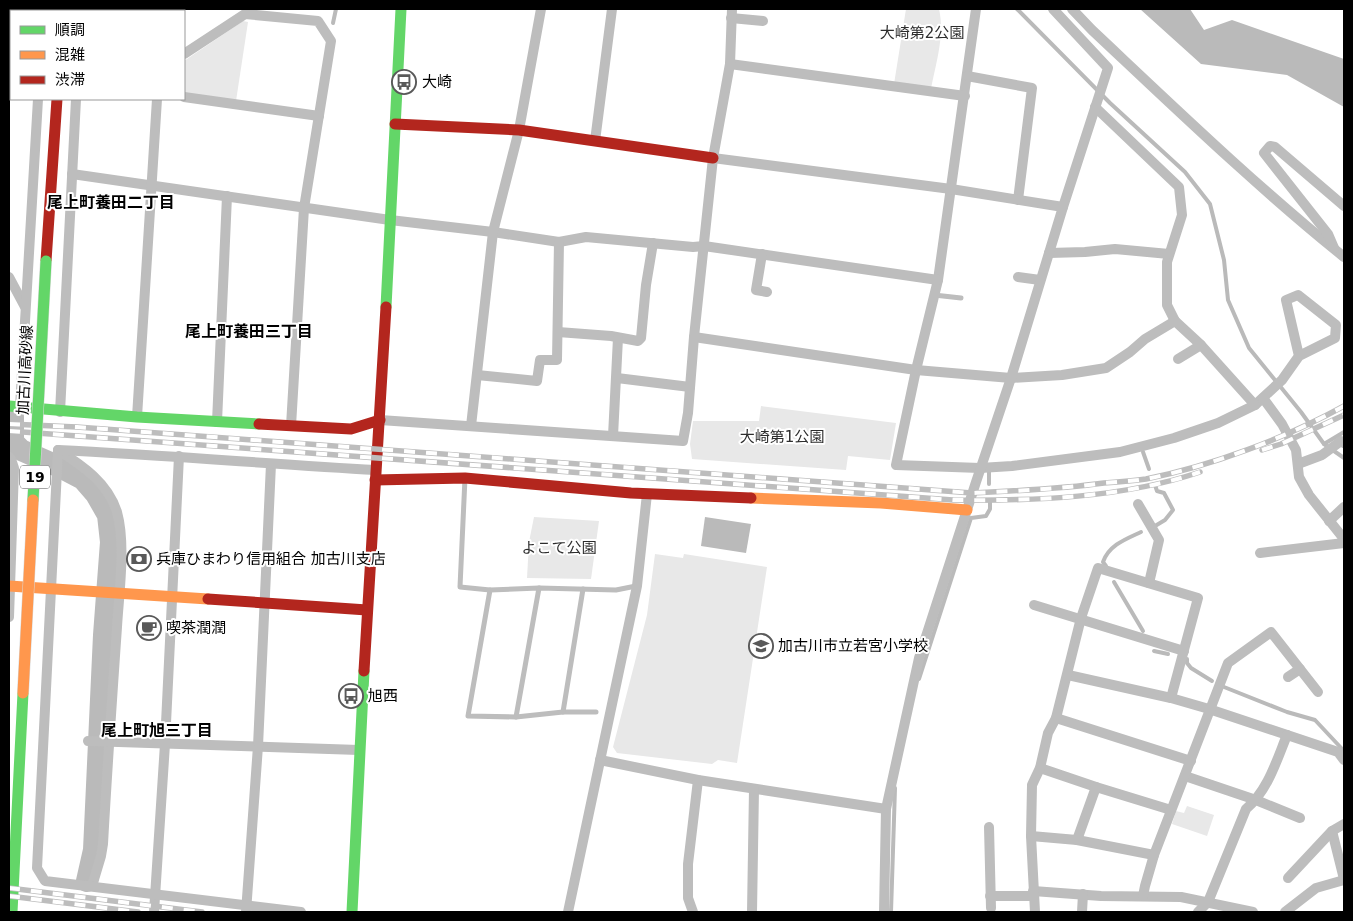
<svg xmlns="http://www.w3.org/2000/svg" width="1353" height="921" font-family="'DejaVu Sans','Noto Sans JP',sans-serif">
<rect width="100%" height="100%" fill="#fff"/>
<g fill="#e8e8e8">
<path d="M906 9H939C945 36 936 62 931 89L894 84Z"/>
<path d="M243 21 248 22 236 101 184 93V61Z"/>
<path d="M761 406 896 423 890 460 848 456 846 470 692 459 690 444 693 421H759Z"/>
<path d="M534 517 599 521 591 579 527 578 529 542Z"/>
<path d="M655 554 683 558 684 554 767 567 737 763 718 760 712 764 617 753 613 747 647 615Z"/>
<path d="M1187 806 1214 815 1207 836 1172 824 1176 811 1184 813Z"/>
</g>
<g fill="#bababa">
<path d="M1140 9H1190L1204 30 1232 20 1344 59V107L1287 75 1201 64Z"/>
<path d="M705 517 751 524 746 553 701 546Z"/>
</g>
<g fill="none" stroke-linecap="round" stroke-linejoin="round">
<g stroke="#bababa" stroke-width="4">
<path d="M1017 9 1110 103 1185 172 1210 204 1224 260 1228 300 1249 348 1301 412 1324 444 1344 458"/>
<path d="M333 23 336 9"/>
<path d="M1324 444 1344 432"/>
<path d="M1143 452 1149 469"/>
<path d="M989 472V484"/>
<path d="M1155 526 1165 520 1173 510 1164 493 1157 491 1155 485"/>
<path d="M1106 566 1103 562C1109 545 1126 539 1141 532"/>
<path d="M1114 582 1143 631"/>
<path d="M1154 651 1168 654"/>
<path d="M1187 659V663L1191 668 1212 681"/>
<path d="M919 679 971 518 986 516 990 509V501"/>
<path d="M1224 687 1287 712 1315 720 1344 751"/>
<path d="M891 912 895 788"/>
</g>
<path stroke="#bababa" stroke-width="22" d="M13 417V442L21 450 62 468 83 479 96 494 108 515 111 542 104 635 94 850 87 881"/>
<g stroke="#bdbdbd" stroke-width="5">
<path d="M934 295 961 298"/>
<path d="M465 478 460 587 490 590 539 588 616 590 636 586"/>
<path d="M490 590 468 716 516 717 563 712H596"/>
<path d="M563 712 583 589"/>
<path d="M516 717 539 588"/>
</g>
<g stroke="#bdbdbd" stroke-width="10">
<path d="M976 9 938 280 916 370 896 465 980 468 1012 466 1120 452 1174 438 1218 423 1255 405 1282 380 1299 356 1335 338 1336 325 1298 295 1286 300 1299 356"/>
<path d="M1072 9 1092 30C1174 107 1256 186 1344 257"/>
<path d="M731 18 763 21"/>
<path d="M184 54 245 14 318 21 331 41 304 208 291 426"/>
<path d="M730 64 965 96"/>
<path d="M967 76 1032 88 1018 200"/>
<path d="M184 97 319 116"/>
<path d="M1095 107 1179 187 1182 215 1167 262V305L1175 321"/>
<path d="M595 141 612 9"/>
<path d="M713 158 951 189 1063 207"/>
<path d="M72 174 390 220 493 232 559 242 586 237 693 247 704 246 938 280"/>
<path d="M1334 248 1328 234 1264 153 1270 146 1275 147 1344 206"/>
<path d="M1049 253 1085 252 1115 249 1169 254"/>
<path d="M762 254 756 290 767 292"/>
<path d="M9 277 25 307"/>
<path d="M1018 277 1040 280"/>
<path d="M558 332 611 336 638 341 641 338 646 285 653 243"/>
<path d="M694 337 916 370 1011 378 1062 375 1106 368 1130 352 1145 339 1175 321 1201 345 1255 405"/>
<path d="M1178 359 1201 345"/>
<path d="M477 375 537 381 540 360H557L559 242"/>
<path d="M617 378 690 387"/>
<path d="M1263 398 1282 424 1296 450 1299 477 1309 495 1344 539"/>
<path d="M20 407 38 99"/>
<path d="M60 412 76 99"/>
<path d="M137 417 157 99"/>
<path d="M380 420 683 441 688 413 694 337 713 158 730 64 732 9"/>
<path d="M217 422 227 196"/>
<path d="M471 426 493 232 519 130 541 9"/>
<path d="M613 436 618 338"/>
<path d="M58 450C83 466 108 483 117 512 126 544 119 593 117 627 112 699 107 771 103 844L101 856 92 886"/>
<path d="M9 457 11 459 14 468 9 617"/>
<path d="M1298 464 1322 455 1341 441 1344 443"/>
<path d="M1138 504 1159 540 1149 583"/>
<path d="M1329 521 1344 507"/>
<path d="M1260 553 1344 543"/>
<path d="M1034 605 1184 651"/>
<path d="M1068 675 1171 698 1209 709 1338 752 1344 760"/>
<path d="M1288 677 1300 669"/>
<path d="M1056 718 1191 761"/>
<path d="M88 741 359 750"/>
<path d="M600 760 698 780 886 809"/>
<path d="M1040 768 1096 787 1171 810"/>
<path d="M1185 776 1256 800 1300 818"/>
<path d="M989 827 991 908"/>
<path d="M1332 831 1344 879"/>
<path d="M1031 836 1077 840 1154 855"/>
<path d="M1077 840 1096 787"/>
<path d="M1288 878 1332 831 1344 824"/>
<path d="M1033 891 1101 896 1181 897 1253 912"/>
<path d="M990 896H1034"/>
<path d="M1143 896 1145 886 1154 855 1228 663 1271 632 1318 692"/>
<path d="M154 912 165 744 179 456"/>
<path d="M246 912 258 746 271 464"/>
<path d="M301 912 45 881 37 868 58 450C164 455 270 464 376 470"/>
<path d="M568 912 637 586 647 494"/>
<path d="M693 912 688 898V864L698 780"/>
<path d="M752 912 754 789"/>
<path d="M884 912 886 809 919 658 976 482 1011 378 1063 207 1108 68 1053 9"/>
<path d="M1035 912 1031 836 1032 785 1040 768 1048 733 1056 718 1081 618 1098 568 1198 598 1171 698"/>
<path d="M1082 912 1083 894"/>
<path d="M1198 912 1208 902 1246 809C1268 790 1276 762 1287 735"/>
<path d="M1285 912 1316 888 1344 880"/>
</g>
<g stroke="#63d668" stroke-width="11">
<path d="M9 71 11 69"/>
<path d="M386 307 401 9"/>
<path d="M9 406 137 417 259 424"/>
<path d="M12 912 23 693"/>
<path d="M352 912 364 671"/>
</g>
<g stroke="#ff974d" stroke-width="11">
<path d="M751 498 881 503 967 510"/>
<path d="M9 586 208 599"/>
</g>
<g stroke="#b3261e" stroke-width="11">
<path d="M60 9V11"/>
<path d="M93 11 96 9"/>
<path d="M395 124 519 130 713 158"/>
<path d="M46 261 57 99"/>
<path d="M259 424 351 429 380 420"/>
<path d="M375 480 465 478 631 493 751 498"/>
<path d="M208 599 367 610"/>
<path d="M364 671 386 307"/>
</g>
<defs>
<g id="rail">
<path d="M9 424 77 427 972 493C1016 491 1060 489 1104 483 1118 482 1132 481 1146 479 1211 466 1286 438 1344 406"/>
<path d="M9 431 953 500C1034 501 1123 498 1200 472"/>
<path d="M1262 450 1281 444 1344 415"/>
<path d="M9 888 202 912"/>
<path d="M9 896 138 912"/>
</g>
</defs>
<use href="#rail" stroke="#bdbdbd" stroke-width="5.5"/>
<use href="#rail" stroke="#fff" stroke-width="4" stroke-dasharray="11" stroke-linecap="butt"/>
<defs>
<path id="fast-bridge" d="M33 500 46 261"/>
<path id="slow-bridge" d="M23 693 33 500"/>
</defs>
<use href="#fast-bridge" stroke="#dbdbdb" stroke-width="12" stroke-linecap="butt"/>
<use href="#slow-bridge" stroke="#dbdbdb" stroke-width="12" stroke-linecap="butt"/>
<use href="#fast-bridge" stroke="#63d668" stroke-width="11"/>
<use href="#slow-bridge" stroke="#ff974d" stroke-width="11"/>
</g>
<defs>
<symbol id="bus-ring" viewBox="-11 -11 22 22"><circle r="9.5" fill="#fff" stroke="#595959" stroke-width="1.5"/><path d="M-5-6H5V4H4V6H2V4H-2V6H-4V4H-5ZM-3.5-4V0h7V-4ZM-3.5 1.2v1.5H-2V1.2ZM2 1.2v1.5H3.5V1.2Z" fill="#595959"/></symbol>
<symbol id="bank-ring" viewBox="-11 -11 22 22"><circle r="9.5" fill="#fff" stroke="#595959" stroke-width="1.5"/><path d="M-6-4H6V4H-6ZM0-2.3a2.3 2.3 0 1 0 0 4.6a2.3 2.3 0 1 0 0-4.6Z" fill="#595959"/></symbol>
<symbol id="cafe-ring" viewBox="-11 -11 22 22"><circle r="9.5" fill="#fff" stroke="#595959" stroke-width="1.5"/><path d="M-5.5-4.5H6V0H3Q3 3.5 0 3.5H-2.5Q-5.5 3.5-5.5 0ZM3-3.2v2h1.7v-2ZM-6 4.5H4V6H-6Z" fill="#595959"/></symbol>
<symbol id="school-ring" viewBox="-11 -11 22 22"><circle r="9.5" fill="#fff" stroke="#595959" stroke-width="1.5"/><path d="M0-5L7-2L0 1L-7-2ZM-4 1L0 2.5L4 1V4Q0 6-4 4Z" fill="#595959"/></symbol>
</defs>
<g fill-rule="evenodd">
<use href="#bus-ring" x="390" y="68" width="28" height="28"/>
<use href="#bank-ring" x="125" y="545" width="28" height="28"/>
<use href="#cafe-ring" x="135" y="614" width="28" height="28"/>
<use href="#school-ring" x="747" y="632" width="28" height="28"/>
<use href="#bus-ring" x="337" y="682" width="28" height="28"/>
</g>
<g text-anchor="middle" stroke-width="4" stroke-linejoin="round" paint-order="stroke">
<rect fill="#fff" stroke="#4c4c4c" stroke-width="1" x="20" y="465.5" width="30" height="23" rx="4"/>
<g font-size="14" font-weight="bold" fill="#000">
<text x="35" y="482">19</text>
</g>
<g font-size="15" fill="#2d2d2d" stroke="#fff">
<text x="922" y="38">大崎第2公園</text>
<text x="782" y="442">大崎第1公園</text>
<text x="559" y="553">よこて公園</text>
</g>
<g font-size="15" fill="#000" stroke="#fff" text-anchor="start">
<text x="422" y="87">大崎</text>
<text x="156" y="564">兵庫ひまわり信用組合 加古川支店</text>
<text x="166" y="633">喫茶潤潤</text>
<text x="778" y="651">加古川市立若宮小学校</text>
<text x="368" y="701">旭西</text>
</g>
<g font-size="15" fill="#000" stroke="#fff">
<text transform="translate(25 370) rotate(-87)" y="5">加古川高砂線</text>
</g>
<g font-size="16" font-weight="bold" fill="#000" stroke="#fff">
<text x="111" y="208">尾上町養田二丁目</text>
<text x="249" y="337">尾上町養田三丁目</text>
<text x="157" y="736">尾上町旭三丁目</text>
</g>
</g>
<rect width="1353" height="921" fill="none" stroke="#000000" stroke-width="20"/>
<rect x="10" y="10" width="175" height="90" fill="#ffffff" stroke="#999999"/>
<rect x="20" y="26" width="25" height="8" fill="#63d668" stroke="#999999"/>
<text x="55" y="35" font-size="15" fill="#000000">順調</text>
<rect x="20" y="51" width="25" height="8" fill="#ff974d" stroke="#999999"/>
<text x="55" y="60" font-size="15" fill="#000000">混雑</text>
<rect x="20" y="76" width="25" height="8" fill="#b3261e" stroke="#999999"/>
<text x="55" y="85" font-size="15" fill="#000000">渋滞</text>
</svg>
